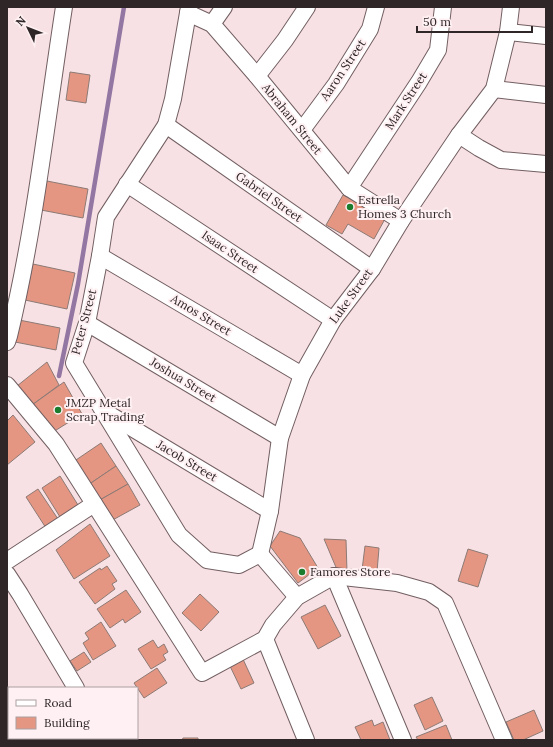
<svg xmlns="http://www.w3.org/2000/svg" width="553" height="747" font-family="Lora,serif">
<rect width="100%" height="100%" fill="#f8e1e4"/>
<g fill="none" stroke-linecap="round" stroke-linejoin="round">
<path stroke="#9476a3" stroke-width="4.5" d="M59 376 78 284 124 7"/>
</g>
<g fill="#e49682" stroke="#8d7a75">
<path d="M70 72 90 75 86 103 66 100Z"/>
<path d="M47 181 88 189 83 218 41 210Z"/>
<path d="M343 195 385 219 374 239 348 224 342 234 326 225Z"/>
<path d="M33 264 75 273 67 309 25 300Z"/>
<path d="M19 320 60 328 56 350 15 342Z"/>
<path d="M47 362 59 385 32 405 17 386Z"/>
<path d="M64 382 82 414 53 432 32 405Z"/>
<path d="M13 415 35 442 7 465V421Z"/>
<path d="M101 443 116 466 88 485 73 462Z"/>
<path d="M116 466 128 484 98 501 88 485Z"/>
<path d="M60 476 78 505 60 517 42 488Z"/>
<path d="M128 484 140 505 109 522 98 501Z"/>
<path d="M38 489 58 519 46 528 26 497Z"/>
<path d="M90 524 110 556 74 579 56 550Z"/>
<path d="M280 531 300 538 318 568 298 583 270 546Z"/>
<path d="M324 539 346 540 347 572H338Z"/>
<path d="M365 546 379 548 377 572 362 570Z"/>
<path d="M468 549 488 555 478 587 458 581Z"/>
<path d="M107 566 117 581 112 584 115 589 95 604 79 582 100 568 101 570Z"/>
<path d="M126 590 141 612 125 623 123 619 110 628 97 609Z"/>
<path d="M200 594 219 612 201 631 182 613Z"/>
<path d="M325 605 341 636 318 649 301 617Z"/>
<path d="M101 622 116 646 93 660 83 643 89 639 85 633Z"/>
<path d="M153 640 158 648 164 644 168 652 163 655 166 660 151 669 138 649Z"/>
<path d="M84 652 91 662 77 671 70 661Z"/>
<path d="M242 657 254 683 241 689 229 664Z"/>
<path d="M157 668 167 683 144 698 134 683Z"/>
<path d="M432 697 443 721 425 730 414 705Z"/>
<path d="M534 710 543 731 523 740H514L506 722Z"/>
<path d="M372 720 374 726 383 722 390 740H361L355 727Z"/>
<path d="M446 725 452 740H418L416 737Z"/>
<path d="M113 738H133L134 740H115Z"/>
<path d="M183 738H198V740H182Z"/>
</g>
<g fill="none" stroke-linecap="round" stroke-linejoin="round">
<defs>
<g id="minor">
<path d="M189 7 173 99 166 125 106 217 100 256 87 323 74 363 179 535 207 560 239 565 260 554"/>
<path d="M188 13 212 24 257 76 349 188 401 221"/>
<path d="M212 24 224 7"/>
<path d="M508 32 546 36"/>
<path d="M257 76 285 40 307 7"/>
<path d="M494 89 546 95"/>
<path d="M166 125 372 269"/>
<path d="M302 130 336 84 370 29 376 7"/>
<path d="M459 135 479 148 501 160 546 164"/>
<path d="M127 184 333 320"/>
<path d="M349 188 419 82 438 50 443 7"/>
<path d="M100 256 302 375"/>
<path d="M87 323 280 438"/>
<path d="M7 342 9 336C35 229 47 116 64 7"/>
<path d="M7 385 56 444 202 673 265 639 273 625 297 597 334 576 397 583 429 592 445 603 504 740"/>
<path d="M107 413 270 511"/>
<path d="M260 554 270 511 280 438 302 375 333 320 372 269 401 221 459 135 494 89 508 32 511 7"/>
<path d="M260 554 297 597"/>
<path d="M7 561 94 504"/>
<path d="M7 574 20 594 76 688"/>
<path d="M334 576 403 740"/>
<path d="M265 639 306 740"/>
<path d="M85 740 87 738"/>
</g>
</defs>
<use href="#minor" stroke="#725f62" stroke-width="18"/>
<use href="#minor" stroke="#fff" stroke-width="16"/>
</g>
<g fill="#1b7c2d" stroke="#fff1f3" stroke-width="1.5">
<circle cx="350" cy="207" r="4"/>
<circle cx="58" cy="410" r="4"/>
<circle cx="302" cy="572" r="4"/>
</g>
<g text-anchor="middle" stroke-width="4" stroke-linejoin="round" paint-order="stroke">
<g font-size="12" fill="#2f2628" stroke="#fff1f3">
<text transform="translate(343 70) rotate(-56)" y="4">Aaron Street</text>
<text transform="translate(406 101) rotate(-57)" y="4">Mark Street</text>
<text transform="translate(292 119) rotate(51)" y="4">Abraham Street</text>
<text transform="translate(269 197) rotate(35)" y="4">Gabriel Street</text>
<text transform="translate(230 252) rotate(34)" y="4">Isaac Street</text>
<text transform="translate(351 296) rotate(-54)" y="4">Luke Street</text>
<text transform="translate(201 315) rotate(31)" y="4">Amos Street</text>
<text transform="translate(84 322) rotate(-75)" y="4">Peter Street</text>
<text transform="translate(183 380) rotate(31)" y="4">Joshua Street</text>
<text transform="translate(187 461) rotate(31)" y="4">Jacob Street</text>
</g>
<g font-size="12" fill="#2f2628" stroke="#fff1f3" text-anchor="start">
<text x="358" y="204">Estrella<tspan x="358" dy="14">Homes 3 Church</tspan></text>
<text x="66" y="407">JMZP Metal<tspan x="66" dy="14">Scrap Trading</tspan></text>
<text x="310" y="576">Famores Store</text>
</g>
</g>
<rect width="553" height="747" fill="none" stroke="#2f2628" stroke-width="16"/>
<rect x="8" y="687" width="130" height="52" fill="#fff1f3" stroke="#aca0a2"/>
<rect x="16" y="700" width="20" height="6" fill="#ffffff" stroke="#aca0a2"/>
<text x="44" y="707" font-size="12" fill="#2f2628">Road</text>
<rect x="16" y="717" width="20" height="12" fill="#e49682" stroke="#aca0a2"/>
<text x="44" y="727" font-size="12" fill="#2f2628">Building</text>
<g transform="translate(28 28) rotate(313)" stroke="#fff1f3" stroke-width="3" paint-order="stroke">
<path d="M0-3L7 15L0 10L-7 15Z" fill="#2f2628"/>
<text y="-6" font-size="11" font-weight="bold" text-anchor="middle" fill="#2f2628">N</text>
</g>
<path d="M417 26v6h115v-6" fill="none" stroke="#2f2628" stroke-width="2"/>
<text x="423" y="26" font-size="12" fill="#2f2628" stroke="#fff1f3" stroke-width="3" paint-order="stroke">50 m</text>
</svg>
